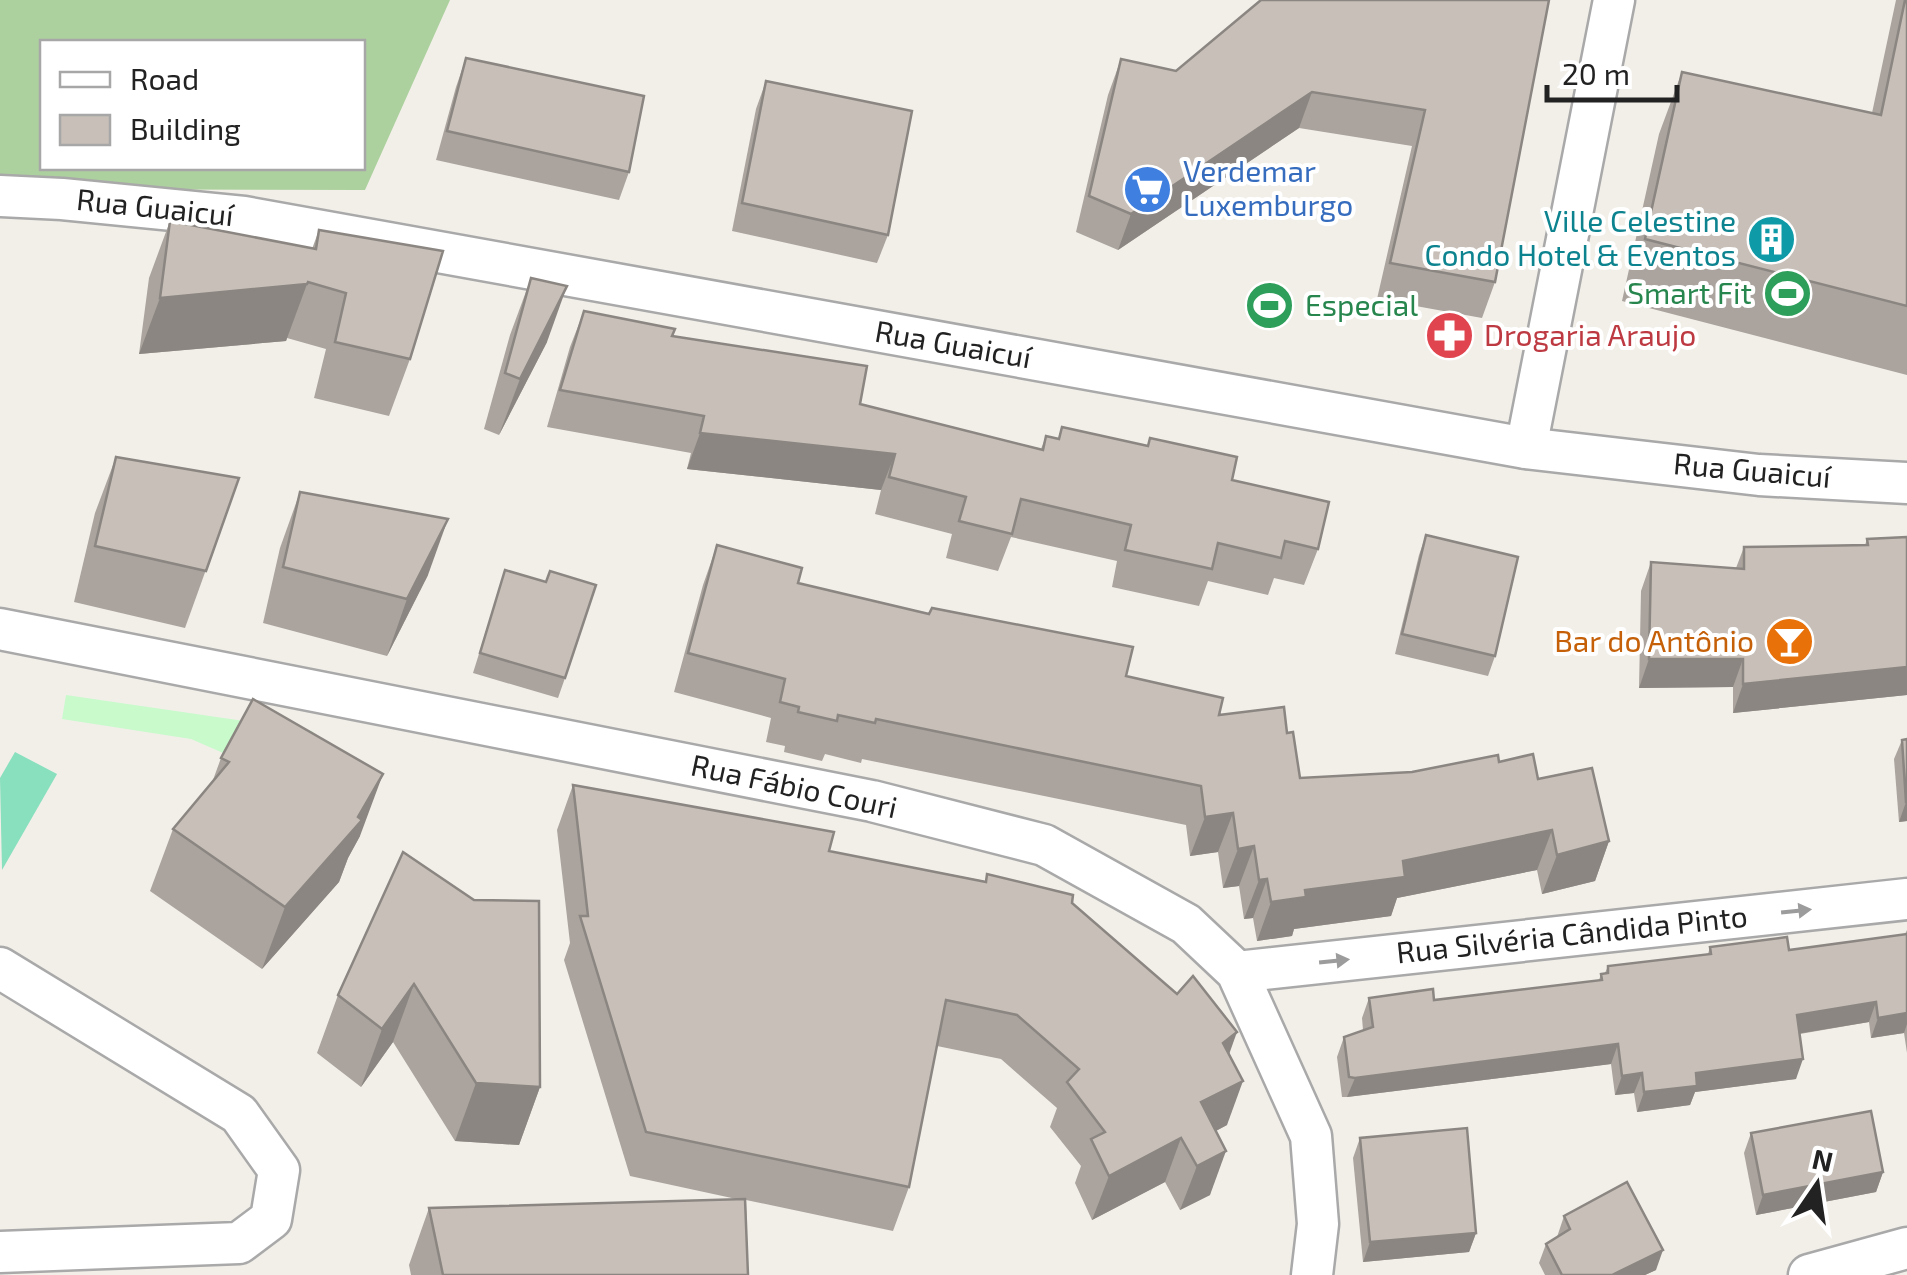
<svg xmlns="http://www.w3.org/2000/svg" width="1907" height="1275" font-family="'Exo 2',sans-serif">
<rect width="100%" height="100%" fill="#f2efe9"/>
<path fill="#add19e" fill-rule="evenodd" d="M0 0H450L365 190 0 189ZM42 42H362V168H42Z"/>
<path fill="#c8facc" d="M66 695 312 731 363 790 283 779 191 739 62 719Z"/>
<path fill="#88e0be" d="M15 752 57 774 2 870 0 778Z"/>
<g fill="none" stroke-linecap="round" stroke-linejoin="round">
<defs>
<g id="minor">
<path d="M0 196 62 199 244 217 1526 448 1759 475 1907 483"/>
<path d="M1526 448 1614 0"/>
<path d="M0 629 872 801 1044 845 1186 924 1237 972 1311 1136 1318 1224 1312 1275"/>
<path d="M0 968 239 1114 279 1170 271 1219 239 1243 0 1252"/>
<path d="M1237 972 1907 899"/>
<path d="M1809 1275 1907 1248"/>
</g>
</defs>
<use href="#minor" stroke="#a9a9a9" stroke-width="45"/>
<use href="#minor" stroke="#fff" stroke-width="40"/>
</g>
<g fill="#aba49e">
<path d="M1549 0 1495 282 1482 318 1377 299 1412 146 1299 128 1118 250 1076 232 1108 95 1121 59 1176 71Z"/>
<path d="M1896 0H1907V375L1622 301 1659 134 1682 72 1872 113Z"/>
<path d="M466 58 629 172 619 200 436 160 456 87Z"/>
<path d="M766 81 888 235 877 263 732 231 756 109Z"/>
<path d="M170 221 312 249 319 230 410 359 389 416 314 398 326 349 287 338 286 341 139 354 149 278Z"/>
<path d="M531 278 547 342 499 435 484 429 510 335Z"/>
<path d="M584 311 672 336 860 404 1041 449 1046 436 1058 439 1062 427 1147 446 1150 438 1232 480 1318 549 1304 585 1274 578 1268 595 1208 581 1199 606 1112 587 1117 561 1011 537 998 571 946 558 952 534 875 514 881 490 687 469 691 453 547 427 570 347Z"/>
<path d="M116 457 239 478 185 628 74 602 95 513Z"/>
<path d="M300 492 428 575 387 656 263 623 280 548Z"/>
<path d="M1426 535 1495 656 1488 676 1395 654 1419 555Z"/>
<path d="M1907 537V695L1733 713V687L1639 688 1641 591 1651 562 1736 568 1744 547 1865 545 1867 539Z"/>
<path d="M717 545 798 583 1126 676 1219 715 1287 733 1300 778 1412 772 1499 762 1538 779 1609 841 1595 881 1542 894 1537 870 1397 898 1391 916 1294 929 1292 936 1257 941 1253 918 1244 919 1239 886 1223 888 1218 852 1190 856 1186 825 862 759 861 763 825 754 822 761 784 752 785 746 766 742 771 718 674 692 703 585Z"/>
<path d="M505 570 565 678 558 698 473 673Z"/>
<path d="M1907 739V821L1899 822 1894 759 1902 740Z"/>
<path d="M221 758 360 836 348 858 339 882 262 969 150 891 173 829 213 780Z"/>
<path d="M573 785 829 851 985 881 987 874 1072 903 1229 1054 1227 1125 1216 1131 1210 1195 1180 1210 1165 1182 1092 1220 1075 1183 1081 1166 1050 1127 1057 1108 1001 1059 937 1046 909 1187 893 1231 746 1200 748 1275H411L409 1265 429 1208 741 1200 630 1176 564 960 570 943 557 830Z"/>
<path d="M403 852 540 1087 519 1145 455 1141 393 1042 361 1087 317 1053 338 995Z"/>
<path d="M1907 930V1053L1904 1033 1871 1038 1869 1022 1800 1034 1796 1079 1695 1092 1690 1105 1637 1112 1634 1093 1615 1095 1611 1064 1347 1097H1342L1337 1057 1344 1037 1363 1030 1362 1018 1369 998 1434 1000 1599 980 1601 974 1605 973 1608 966 1708 954 1710 947 1789 950 1905 934Z"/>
<path d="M1751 1133 1883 1172 1876 1192 1756 1215 1744 1153Z"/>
<path d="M1360 1138 1476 1233 1469 1252 1363 1262 1353 1158Z"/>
<path d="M1564 1216 1656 1270 1645 1275H1545L1539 1263 1546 1244 1557 1237Z"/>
</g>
<g fill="#8b8681">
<path d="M1312 92 1299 128 1118 250 1131 214Z"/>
<path d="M307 284 286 341 139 354 160 298Z"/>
<path d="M567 286 547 342 499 435 520 379Z"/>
<path d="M700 433 895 454 881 490 687 469Z"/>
<path d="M448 519 428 575 387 656 407 599Z"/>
<path d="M1649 659H1743L1733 687 1639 688Z"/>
<path d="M1907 667V695L1733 713 1743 684Z"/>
<path d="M383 774 360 836 348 858 339 882 262 969 285 907 358 817Z"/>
<path d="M1907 802V821L1899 822 1906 802Z"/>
<path d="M1233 813 1218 852 1190 856 1205 817Z"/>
<path d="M1552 830 1537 870 1397 898 1391 916 1294 929 1292 936 1257 941 1271 902 1403 861Z"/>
<path d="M1609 841 1595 881 1542 894 1557 855Z"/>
<path d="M1254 846 1239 886 1223 888 1238 849Z"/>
<path d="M1267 879 1253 918 1244 919 1259 880Z"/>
<path d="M414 984 393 1042 361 1087 382 1029Z"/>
<path d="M1876 1002 1869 1022 1790 1035 1797 1015Z"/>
<path d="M1907 1013V1024L1904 1033 1871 1038 1878 1018Z"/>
<path d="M1237 1032 1221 1077 1223 1043Z"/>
<path d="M1618 1044 1611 1064 1347 1097 1355 1078Z"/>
<path d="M1803 1059 1796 1079 1695 1092 1690 1105 1637 1112 1644 1092 1696 1073Z"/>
<path d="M1642 1073 1634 1093 1615 1095 1622 1076Z"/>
<path d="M1243 1081 1227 1125 1185 1147 1201 1102Z"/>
<path d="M476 1083 540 1087 519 1145 455 1141Z"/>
<path d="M1181 1138 1165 1182 1092 1220 1109 1176Z"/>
<path d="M1226 1151 1210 1195 1180 1210 1197 1166Z"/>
<path d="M1883 1172 1876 1192 1756 1215 1763 1195Z"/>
<path d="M1476 1233 1469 1252 1363 1262 1370 1242Z"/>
<path d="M1663 1250 1656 1270 1645 1275H1612Z"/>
</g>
<g fill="#c7bfb8" stroke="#8b8681" stroke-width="2.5">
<path d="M1261 0H1549L1495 282 1390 263 1425 110 1312 92 1131 214 1089 196 1121 59 1176 71Z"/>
<path d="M1905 0H1907V306L1645 239 1682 72 1881 115Z"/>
<path d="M466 58 644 96 629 172 447 131Z"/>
<path d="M766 81 912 111 888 235 742 203Z"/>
<path d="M170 221 316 249 319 230 443 251 410 359 335 342 346 293 308 282 307 284 160 298Z"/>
<path d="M531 278 567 286 520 379 505 373Z"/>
<path d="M584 311 675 329 672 336 867 366 860 404 1043 450 1046 436 1059 439 1062 427 1148 446 1150 438 1237 457 1232 480 1329 502 1318 549 1285 541 1281 558 1218 543 1212 569 1125 550 1131 525 1021 499 1012 534 959 521 966 497 889 477 895 454 700 433 704 416 560 390Z"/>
<path d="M116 457 239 478 206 571 95 546Z"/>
<path d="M300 492 448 519 407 599 283 567Z"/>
<path d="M1426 535 1518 557 1495 656 1402 634Z"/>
<path d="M1907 537V667L1743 684V659H1649L1651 562 1744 569V547L1868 545 1867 539Z"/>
<path d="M717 545 802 568 798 583 929 614 932 608 1133 647 1126 676 1223 698 1219 715 1284 707 1287 733 1293 732 1300 778 1412 772 1498 755 1499 762 1533 754 1538 779 1592 768 1609 841 1557 855 1552 830 1403 861 1405 877 1305 890 1306 897 1271 902 1267 879 1259 880 1254 846 1238 849 1233 813 1205 817 1201 786 876 719 875 723 838 715 837 721 798 712 799 707 780 702 785 679 688 653Z"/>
<path d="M505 570 546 582 550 571 596 585 565 678 480 653Z"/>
<path d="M253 699 383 774 358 817 362 820 285 907 173 829 229 762 221 758Z"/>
<path d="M1907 739V802H1906L1902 740Z"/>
<path d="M573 785 834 832 829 851 986 882 987 874 1073 895 1072 903 1177 994 1193 976 1237 1032 1223 1043 1243 1081 1201 1102 1226 1151 1197 1166 1181 1138 1109 1176 1091 1139 1105 1132 1067 1082 1079 1069 1017 1015 946 1000 909 1187 646 1132 580 916H588Z"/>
<path d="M403 852 474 900 539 901 540 1087 476 1083 414 984 382 1029 338 995Z"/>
<path d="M1907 934V1013L1878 1018 1876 1002 1797 1015 1803 1059 1696 1073 1697 1086 1644 1092 1642 1073 1622 1076 1618 1044 1355 1078 1349 1077 1344 1037 1373 1027 1369 998 1433 989 1434 1000 1602 980 1601 974 1608 973V966L1711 954 1710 947 1787 937 1789 950Z"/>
<path d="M1871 1111 1883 1172 1763 1195 1751 1133Z"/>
<path d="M1467 1128 1476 1233 1370 1242 1360 1138Z"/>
<path d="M1627 1182 1663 1250 1612 1275H1562L1546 1244 1570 1229 1564 1216Z"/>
<path d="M745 1199 748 1275H443L429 1208Z"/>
</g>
<defs><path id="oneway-solid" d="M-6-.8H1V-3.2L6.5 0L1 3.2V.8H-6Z" transform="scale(2.5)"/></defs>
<g fill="#9c9c9c">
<use href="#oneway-solid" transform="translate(1796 911) rotate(-6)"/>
<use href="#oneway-solid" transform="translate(1334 961) rotate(-6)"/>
</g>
<defs>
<symbol id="supermarket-disc" viewBox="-11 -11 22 22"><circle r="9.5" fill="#3f7fe0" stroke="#fff"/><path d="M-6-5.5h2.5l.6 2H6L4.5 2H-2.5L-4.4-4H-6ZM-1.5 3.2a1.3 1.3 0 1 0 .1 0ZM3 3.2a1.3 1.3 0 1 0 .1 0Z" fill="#fff"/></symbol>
<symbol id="building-disc" viewBox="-11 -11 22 22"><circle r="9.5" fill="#0f9aa8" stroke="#fff"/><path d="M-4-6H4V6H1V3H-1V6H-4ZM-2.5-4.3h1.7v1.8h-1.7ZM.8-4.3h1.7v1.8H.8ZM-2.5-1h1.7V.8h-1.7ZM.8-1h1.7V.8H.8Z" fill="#fff"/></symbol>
<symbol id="stadium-disc" viewBox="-11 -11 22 22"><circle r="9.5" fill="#2e9e5b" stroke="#fff"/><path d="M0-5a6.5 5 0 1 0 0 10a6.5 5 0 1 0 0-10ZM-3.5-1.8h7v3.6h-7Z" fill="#fff"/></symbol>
<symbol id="pharmacy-disc" viewBox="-11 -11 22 22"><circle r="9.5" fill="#e0444e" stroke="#fff"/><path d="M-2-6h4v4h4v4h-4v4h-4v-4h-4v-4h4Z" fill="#fff"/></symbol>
<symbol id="bar-disc" viewBox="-11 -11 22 22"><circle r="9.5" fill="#e8710a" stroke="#fff"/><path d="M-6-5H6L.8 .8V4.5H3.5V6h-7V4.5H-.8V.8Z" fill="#fff"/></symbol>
</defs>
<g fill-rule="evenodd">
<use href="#supermarket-disc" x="1120" y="162" width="55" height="55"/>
<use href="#building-disc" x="1744" y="212" width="55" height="55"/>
<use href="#stadium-disc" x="1760" y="266" width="55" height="55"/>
<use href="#stadium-disc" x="1242" y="278" width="55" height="55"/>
<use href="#pharmacy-disc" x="1422" y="308" width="55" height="55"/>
<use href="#bar-disc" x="1762" y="614" width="55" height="55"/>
</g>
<g text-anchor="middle" stroke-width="8" stroke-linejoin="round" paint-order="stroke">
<g font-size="30" fill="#366cbe" stroke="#fff" text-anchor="start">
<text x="1183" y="182">Verdemar<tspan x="1183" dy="34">Luxemburgo</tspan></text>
</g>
<g font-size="30" fill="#222" stroke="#fff">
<text transform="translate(155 208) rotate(6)" y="10">Rua Guaicuí</text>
<text transform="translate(953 345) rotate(10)" y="10">Rua Guaicuí</text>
<text transform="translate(1752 471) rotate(5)" y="10">Rua Guaicuí</text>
<text transform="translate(794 787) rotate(12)" y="10">Rua Fábio Couri</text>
<text transform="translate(1572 935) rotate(-6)" y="10">Rua Silvéria Cândida Pinto</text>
</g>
<g font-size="30" fill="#0d838f" stroke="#fff" text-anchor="end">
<text x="1736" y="232">Ville Celestine<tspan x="1736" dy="34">Condo Hotel &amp; Eventos</tspan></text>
</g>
<g font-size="30" fill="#27864d" stroke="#fff" text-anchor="end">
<text x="1752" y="304">Smart Fit</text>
<text x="1305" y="316" text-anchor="start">Especial</text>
</g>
<g font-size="30" fill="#be3a42" stroke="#fff" text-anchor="start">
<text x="1484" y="346">Drogaria Araujo</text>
</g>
<g font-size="30" fill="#c56008" stroke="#fff" text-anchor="end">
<text x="1754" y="652">Bar do Antônio</text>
</g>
</g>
<rect x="40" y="40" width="325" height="130" fill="#ffffff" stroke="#a7a7a7" stroke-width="2.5"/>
<rect x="60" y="72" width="50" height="15" fill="#ffffff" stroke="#a7a7a7" stroke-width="2.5"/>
<text x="130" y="90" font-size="30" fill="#222222">Road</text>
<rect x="60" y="115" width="50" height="30" fill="#c7bfb8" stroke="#a7a7a7" stroke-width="2.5"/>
<text x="130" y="140" font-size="30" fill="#222222">Building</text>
<g transform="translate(1817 1185) rotate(13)" stroke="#ffffff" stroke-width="8" paint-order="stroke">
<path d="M0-8L18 38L0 25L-18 38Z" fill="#222222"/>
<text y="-15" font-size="28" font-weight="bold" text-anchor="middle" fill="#222222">N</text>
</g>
<path d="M1547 85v15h130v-15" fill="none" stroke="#222222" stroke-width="5"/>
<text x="1562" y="85" font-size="30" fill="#222222" stroke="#ffffff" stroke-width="8" paint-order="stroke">20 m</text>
</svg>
